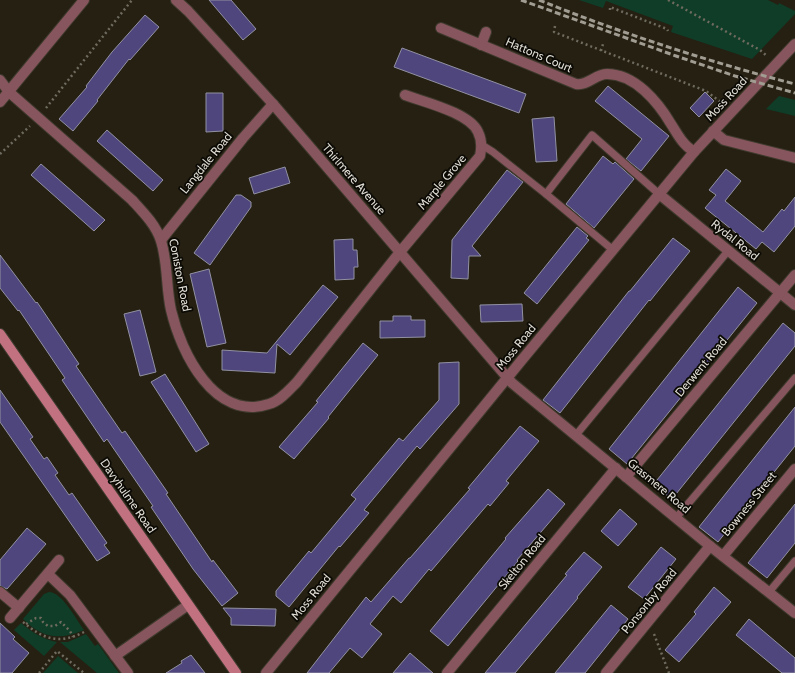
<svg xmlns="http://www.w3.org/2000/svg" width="795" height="673" font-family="Cabin,sans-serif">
<rect width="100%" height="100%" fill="#252012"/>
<g fill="#0f3d28">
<path d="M579 0H768L778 5 779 3 795 11V14L752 59 671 32 673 26 606 1 603 8Z"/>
<path d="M779 96 795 100V116L766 109Z"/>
<path d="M49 592C62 592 76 619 84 630 59 641 42 638 23 619L44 594Z"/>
<path d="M21 623C32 632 42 639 57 642L44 656 14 630Z"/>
<path d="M86 634 95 646 98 644 119 673H97L60 642H68Z"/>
<path d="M58 656 78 673H43Z"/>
</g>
<g fill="#4e467d" stroke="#9291a2">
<path d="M209 0H231L256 29 243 40Z"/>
<path d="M145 15 159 27 130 60 129 59 97 100 98 101 73 131 59 119 87 87 86 86 112 52Z"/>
<path d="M402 48 526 94 519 113 394 67Z"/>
<path d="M608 86 669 136 641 171 626 159 642 139 595 101Z"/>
<path d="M705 92 714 101 699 117 690 108Z"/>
<path d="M206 93H223V131L206 132Z"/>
<path d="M554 117 557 161 536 162 532 119Z"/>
<path d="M107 130 163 180 153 191 97 141Z"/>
<path d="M603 156 613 164 615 162 634 179 594 228 566 204Z"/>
<path d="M41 164 105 220 94 231 31 175Z"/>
<path d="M285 167 290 183 254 194 249 178Z"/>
<path d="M726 169 741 181 725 201 763 232 782 209 784 211 795 197V226L774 252 762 242 756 249 705 208 716 195 709 190Z"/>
<path d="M507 170 523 182 472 246 481 256H469L468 279 451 278 452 240Z"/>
<path d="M236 195H241L251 202V207L210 265 194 253Z"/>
<path d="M577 227 588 236 586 238 589 240 537 304 524 293Z"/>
<path d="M673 238 690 251 650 301 649 300 560 413 543 400 629 291H630Z"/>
<path d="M353 239V250H357L358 267H354V279L335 280 334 240Z"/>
<path d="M0 255 36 303 37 302 79 364 76 366 122 433 125 431 168 493 166 494 212 562 213 560 238 593 222 606 193 569 151 507 153 506 107 439 104 442 62 380 65 378 19 310 18 311 0 288Z"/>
<path d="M209 269 226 343 207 347 190 274Z"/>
<path d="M323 285 338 297 290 355 277 344 275 373 222 370V350L267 353Z"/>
<path d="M738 287 757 303 627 464 609 449Z"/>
<path d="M522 304 523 321 481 322 480 305Z"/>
<path d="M140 310 156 372 140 376 124 314Z"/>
<path d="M393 316H411V320H425V337L380 338V321H393Z"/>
<path d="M783 323 795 333V346L672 499 653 485Z"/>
<path d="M363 343 378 355 328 417 329 418 294 459 279 447 318 402 316 401Z"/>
<path d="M459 362V404L420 449 417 446 364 510 369 513 340 547 339 546 289 607 276 596V591L309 551 311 553 356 499 351 495 399 438 403 441 439 400V363Z"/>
<path d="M165 374 209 444 196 452 151 382Z"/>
<path d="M0 390 33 437 30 439 44 459 47 457 58 473 55 475 69 495 72 493 107 543 104 545 110 553 97 561 0 422Z"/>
<path d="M795 407V446L718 542 699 527Z"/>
<path d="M520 426 539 441 506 481 509 483 490 506 488 504 431 571 429 569 401 603 393 596 370 624 382 634 362 658 350 648 329 673H307L366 597 371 602 409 558H410L470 489 468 488Z"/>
<path d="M548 489 565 504 517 560 518 561 448 646 430 631 506 539 505 538Z"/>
<path d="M795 504V543L767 578 748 563Z"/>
<path d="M620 509 637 524 618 546 601 531Z"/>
<path d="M27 528 46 544 7 589 0 586V560Z"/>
<path d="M661 547 676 559 644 599 628 587Z"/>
<path d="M584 552 602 567 577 597 578 598 515 673H485L567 575 565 574Z"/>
<path d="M714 587 731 602 679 662 665 650 696 614 694 612Z"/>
<path d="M611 605 628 619 605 648 585 673H555Z"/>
<path d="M223 608 276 609 275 626 231 625V618Z"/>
<path d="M749 619 795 658V673H782L736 635Z"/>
<path d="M0 623 15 637 13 639 29 653 12 673H0Z"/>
<path d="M410 653 433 673H393Z"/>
<path d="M191 655 205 673H166L182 663 181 661Z"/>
</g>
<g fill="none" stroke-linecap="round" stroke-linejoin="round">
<defs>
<g id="lane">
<path d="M482 145 493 152 546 194 613 250"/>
<path d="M546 194 592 135 659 194"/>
<path d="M576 435 728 251"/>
<path d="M676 518 795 378"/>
<path d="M769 592 795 561"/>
</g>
<g id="street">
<path d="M176 0 188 11 273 104 512 383 710 546 795 613"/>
<path d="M441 28 576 84C588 86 595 74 607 74 635 74 658 102 671 124 675 130 678 136 683 142 686 146 690 149 694 152"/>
<path d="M481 45 486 32"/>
<path d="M0 80 9 92 132 200C143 212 156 225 161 241 168 263 166 288 171 310 181 353 215 422 269 404 280 401 289 390 297 382L400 252 480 156C482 147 482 140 478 132 470 113 424 102 405 95"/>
<path d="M0 102 84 0"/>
<path d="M713 131 724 140 795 158"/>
<path d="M659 194 795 305"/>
<path d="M161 240 243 138 273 104"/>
<path d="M626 477 795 275"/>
<path d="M723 556 795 469"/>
<path d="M48 574 70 595 128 673"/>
<path d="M0 592 19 608"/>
<path d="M10 618 59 560"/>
<path d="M115 656 188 605"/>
<path d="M266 673 521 361 694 152 795 44"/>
<path d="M447 673 616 468"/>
<path d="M606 673 710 546"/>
</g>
<path id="secondary" d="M0 334 236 673"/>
</defs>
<use href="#lane" stroke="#3f3a2d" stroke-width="9"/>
<use href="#street" stroke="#3f3a2d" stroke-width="12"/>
<use href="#secondary" stroke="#3f3a2d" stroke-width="12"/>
<g stroke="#6f6b5f" stroke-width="2.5" stroke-dasharray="2 3" stroke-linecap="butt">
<path d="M668 0 760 50 767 56"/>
<path d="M610 10V7L667 29 668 31"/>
<path d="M555 26 554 32 706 91 722 103"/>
<path d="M601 51 603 44"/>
<path d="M46 108 132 0"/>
<path d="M0 154 30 126"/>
<path d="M23 622C43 639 59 645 84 632"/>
<path d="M26 624 36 618H41L43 622 48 626H55L61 622 70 631 73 637"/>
<path d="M654 634 669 673"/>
<path d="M39 673 57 651 84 673"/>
</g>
<use href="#lane" stroke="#87555d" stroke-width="7"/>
<use href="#street" stroke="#87555d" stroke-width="10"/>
<use href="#secondary" stroke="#c17180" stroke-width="10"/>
<g stroke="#a19d92" stroke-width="3" stroke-dasharray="6 3" stroke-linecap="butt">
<path d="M521 0 676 56 735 76 795 93"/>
<path d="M539 0C621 33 709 62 795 84"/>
</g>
</g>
<g text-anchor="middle" stroke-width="3.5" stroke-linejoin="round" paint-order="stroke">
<g font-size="12" fill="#dedbd2" stroke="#0c0a05">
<text transform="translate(539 55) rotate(23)" y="4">Hattons Court</text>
<text transform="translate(726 99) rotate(-47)" y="4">Moss Road</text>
<text transform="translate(206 163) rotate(-51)" y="4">Langdale Road</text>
<text transform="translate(354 179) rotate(49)" y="4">Thirlmere Avenue</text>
<text transform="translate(442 182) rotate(-50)" y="4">Marple Grove</text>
<text transform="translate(735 240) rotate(39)" y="4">Rydal Road</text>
<text transform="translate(180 275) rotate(79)" y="4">Coniston Road</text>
<text transform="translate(516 347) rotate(-51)" y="4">Moss Road</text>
<text transform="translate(701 367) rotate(-50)" y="4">Derwent Road</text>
<text transform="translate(659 486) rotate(40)" y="4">Grasmere Road</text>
<text transform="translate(128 496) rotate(55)" y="4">Davyhulme Road</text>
<text transform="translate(749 504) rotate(-51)" y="4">Bowness Street</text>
<text transform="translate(522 562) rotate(-51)" y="4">Skelton Road</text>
<text transform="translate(311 597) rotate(-51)" y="4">Moss Road</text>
<text transform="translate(649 601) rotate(-51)" y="4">Ponsonby Road</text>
</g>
</g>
</svg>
